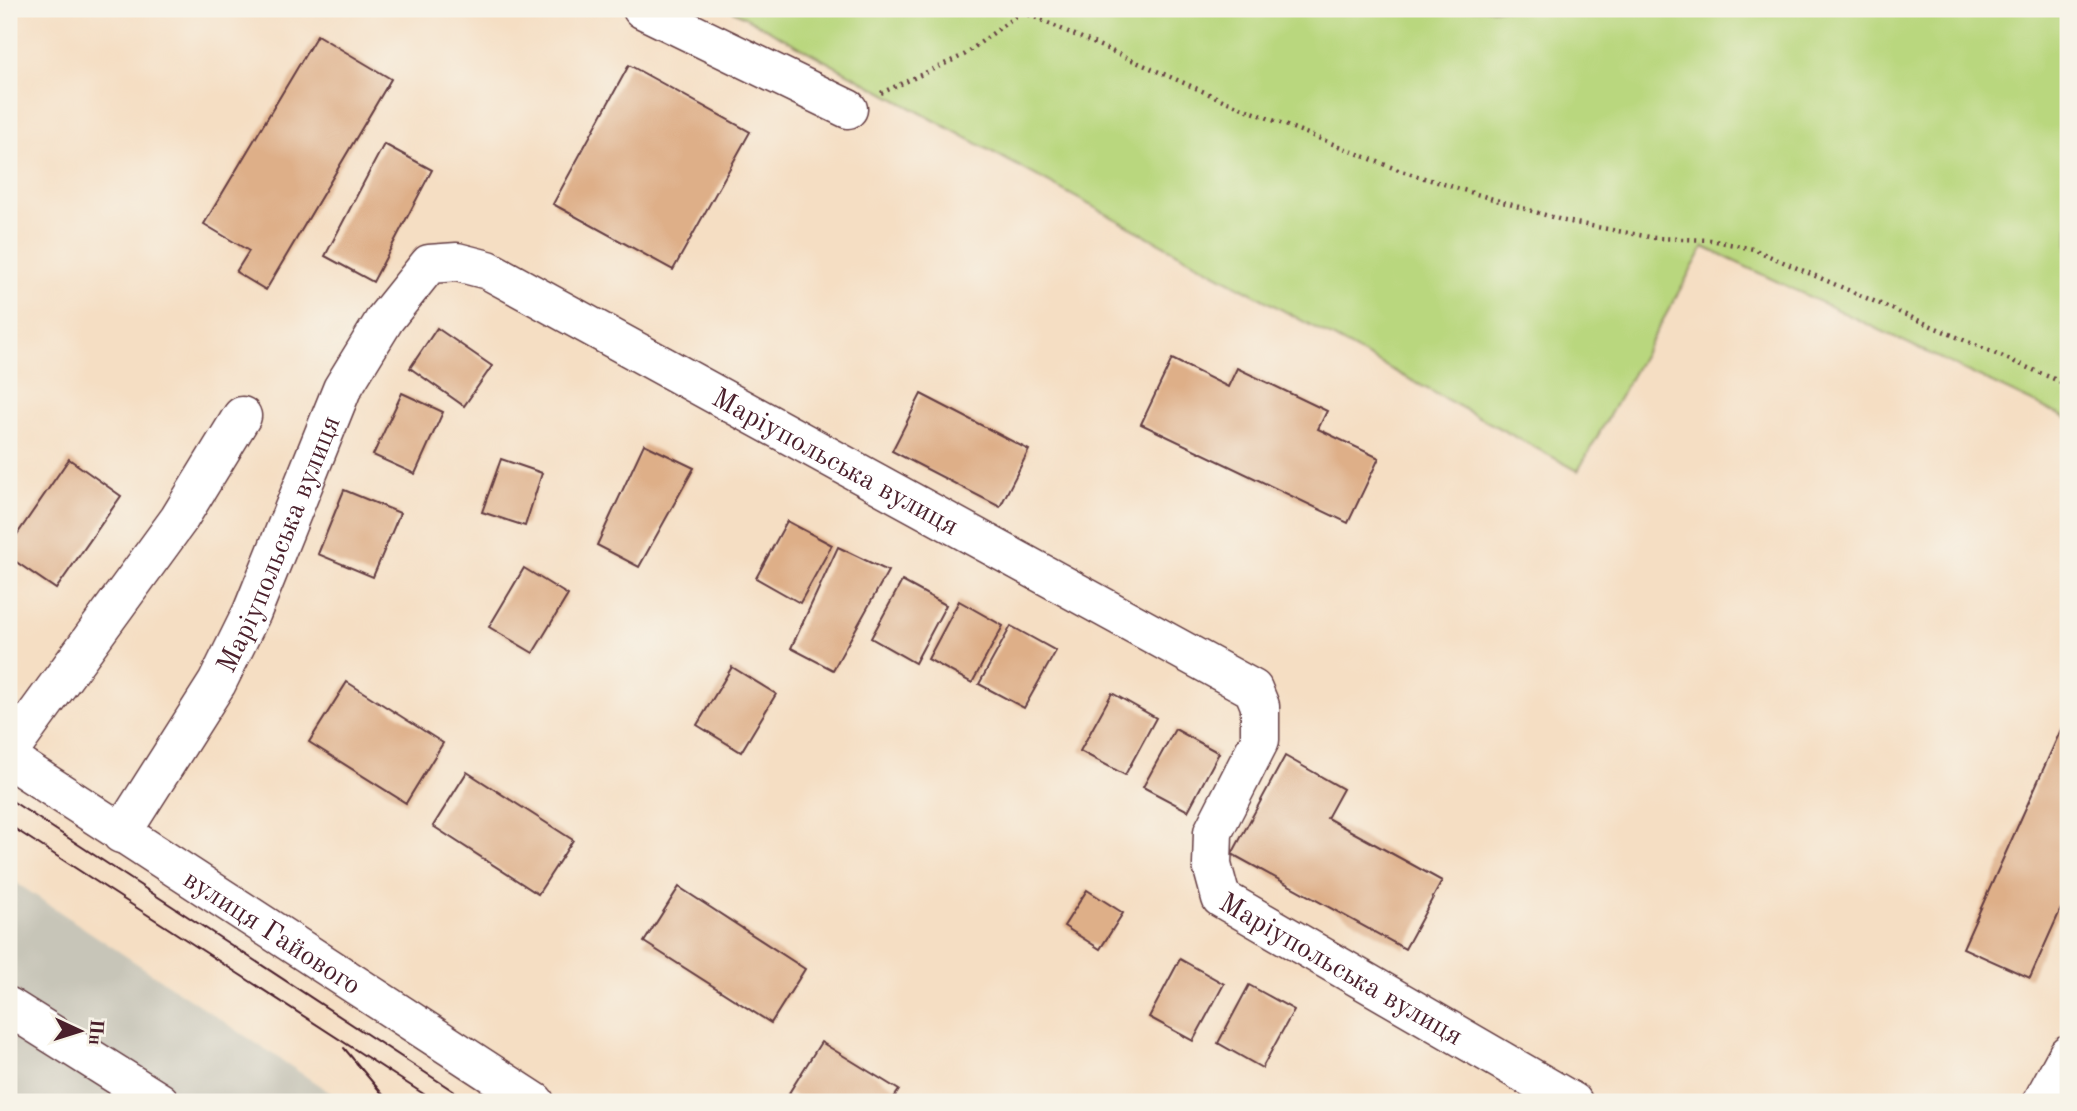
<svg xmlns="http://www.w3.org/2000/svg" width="2077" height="1111" font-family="'Old Standard TT',serif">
<rect width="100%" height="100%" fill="#f7f3e8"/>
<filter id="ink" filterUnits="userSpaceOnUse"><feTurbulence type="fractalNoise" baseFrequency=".0143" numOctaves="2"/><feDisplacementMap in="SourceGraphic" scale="14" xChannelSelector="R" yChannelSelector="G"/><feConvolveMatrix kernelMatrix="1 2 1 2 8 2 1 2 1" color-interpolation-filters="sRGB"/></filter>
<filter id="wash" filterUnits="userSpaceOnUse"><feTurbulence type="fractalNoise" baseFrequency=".00686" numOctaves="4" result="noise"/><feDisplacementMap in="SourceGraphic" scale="28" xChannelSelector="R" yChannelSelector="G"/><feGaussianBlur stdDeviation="1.57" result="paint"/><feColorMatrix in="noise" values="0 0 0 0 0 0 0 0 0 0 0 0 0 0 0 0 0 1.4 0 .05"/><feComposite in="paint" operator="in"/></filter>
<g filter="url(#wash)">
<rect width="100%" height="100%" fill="#f5dec3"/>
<path fill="#c7c5b8" d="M9 878 344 1102H9Z"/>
<path fill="#b9d77e" stroke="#827b54" stroke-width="2" d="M730 9H2068V419L1704 247 1578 471Z"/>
<g id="blocks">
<g fill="#deaf88">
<path d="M317 35 391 79 266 290 236 272 249 251 204 224Z"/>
<path d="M629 65 750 132 673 270 553 204Z"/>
<path d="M384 144 432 170 373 282 325 256Z"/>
<path d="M437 328 492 366 464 406 410 368Z"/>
<path d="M1172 359 1228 387 1237 368 1327 411 1318 429 1379 458 1348 523 1141 424Z"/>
<path d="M402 393 443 412 415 474 373 455Z"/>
<path d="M921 394 1029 450 1000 507 892 451Z"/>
<path d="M644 444 694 468 639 567 597 545Z"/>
<path d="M69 459 121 496 56 589 9 557V546Z"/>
<path d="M501 459 542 473 525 526 482 512Z"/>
<path d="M344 490 400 513 373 577 318 554Z"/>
<path d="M787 521 832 545 800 603 756 578Z"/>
<path d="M838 547 888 571 833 670 791 648Z"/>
<path d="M524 568 568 595 533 653 489 627Z"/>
<path d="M902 581 946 605 915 663 871 638Z"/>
<path d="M959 601 1003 626 972 683 928 659Z"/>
<path d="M1011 626 1056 651 1024 708 979 684Z"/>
<path d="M732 667 776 694 741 752 697 725Z"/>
<path d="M347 682 443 743 406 803 309 742Z"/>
<path d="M1112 693 1156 718 1125 775 1080 751Z"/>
<path d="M2068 714V893L2030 978 1963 948Z"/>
<path d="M1175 729 1219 753 1188 811 1143 787Z"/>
<path d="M1285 756 1343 789 1327 818 1442 881 1405 949 1232 854Z"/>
<path d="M467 772 573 840 538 894 433 826Z"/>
<path d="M679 887 805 969 771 1023 644 942Z"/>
<path d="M1087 890 1123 913 1100 949 1064 926Z"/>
<path d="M1180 959 1224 984 1193 1041 1149 1017Z"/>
<path d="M1249 985 1294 1010 1262 1068 1218 1043Z"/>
<path d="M821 1042 899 1090 891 1102H805L789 1093Z"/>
</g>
</g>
</g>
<g filter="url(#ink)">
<use href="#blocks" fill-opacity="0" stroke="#643c42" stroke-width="2"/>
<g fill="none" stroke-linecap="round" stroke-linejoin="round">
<defs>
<g id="minor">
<path d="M642 9 848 109"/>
<path d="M9 752 179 519 242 416"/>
<path id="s1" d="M9 759 535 1102"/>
<path id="s2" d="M121 834 217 683 252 612 342 389 385 319 429 264 457 262 488 270 1253 689 1260 706V740L1213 832 1212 865 1221 898 1573 1102"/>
<path d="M9 1007 160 1102"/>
<path d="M2042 1102 2068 1054"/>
</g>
</defs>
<use href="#minor" stroke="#643c42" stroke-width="41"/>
<g stroke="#643c42" stroke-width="4.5" stroke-dasharray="2 5" stroke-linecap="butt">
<path d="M1016 9 1225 101 1401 171 1565 221 1655 238 1711 240 1753 249 2068 385"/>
<path d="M881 93 964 55 1025 9"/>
</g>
<use href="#minor" stroke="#fff" stroke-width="38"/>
<g stroke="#4a1f2b" stroke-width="2">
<path d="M9 799 470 1102"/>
<path d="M9 825 436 1102"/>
<path d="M344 1048 389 1102"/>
</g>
</g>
</g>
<g text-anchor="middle" stroke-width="7" stroke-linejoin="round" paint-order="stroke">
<g font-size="28" fill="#4a1f2b" stroke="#f7f3e8">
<text dy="10" stroke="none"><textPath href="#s2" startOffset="1108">Маріупольська вулиця</textPath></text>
<text dy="10" stroke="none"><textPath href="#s2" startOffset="331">Маріупольська вулиця</textPath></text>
<text dy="10" stroke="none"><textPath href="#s1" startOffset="315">вулиця Гайового</textPath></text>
<text dy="10" stroke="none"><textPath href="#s2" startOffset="1946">Маріупольська вулиця</textPath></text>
</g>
</g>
<rect width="2077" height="1111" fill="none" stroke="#f7f3e8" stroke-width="35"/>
<g transform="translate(80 1031) rotate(94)" stroke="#f7f3e8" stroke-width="5" paint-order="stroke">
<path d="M0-5L12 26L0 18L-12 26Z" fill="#4a1f2b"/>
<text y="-10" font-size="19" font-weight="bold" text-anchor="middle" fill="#4a1f2b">Пн</text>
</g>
</svg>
